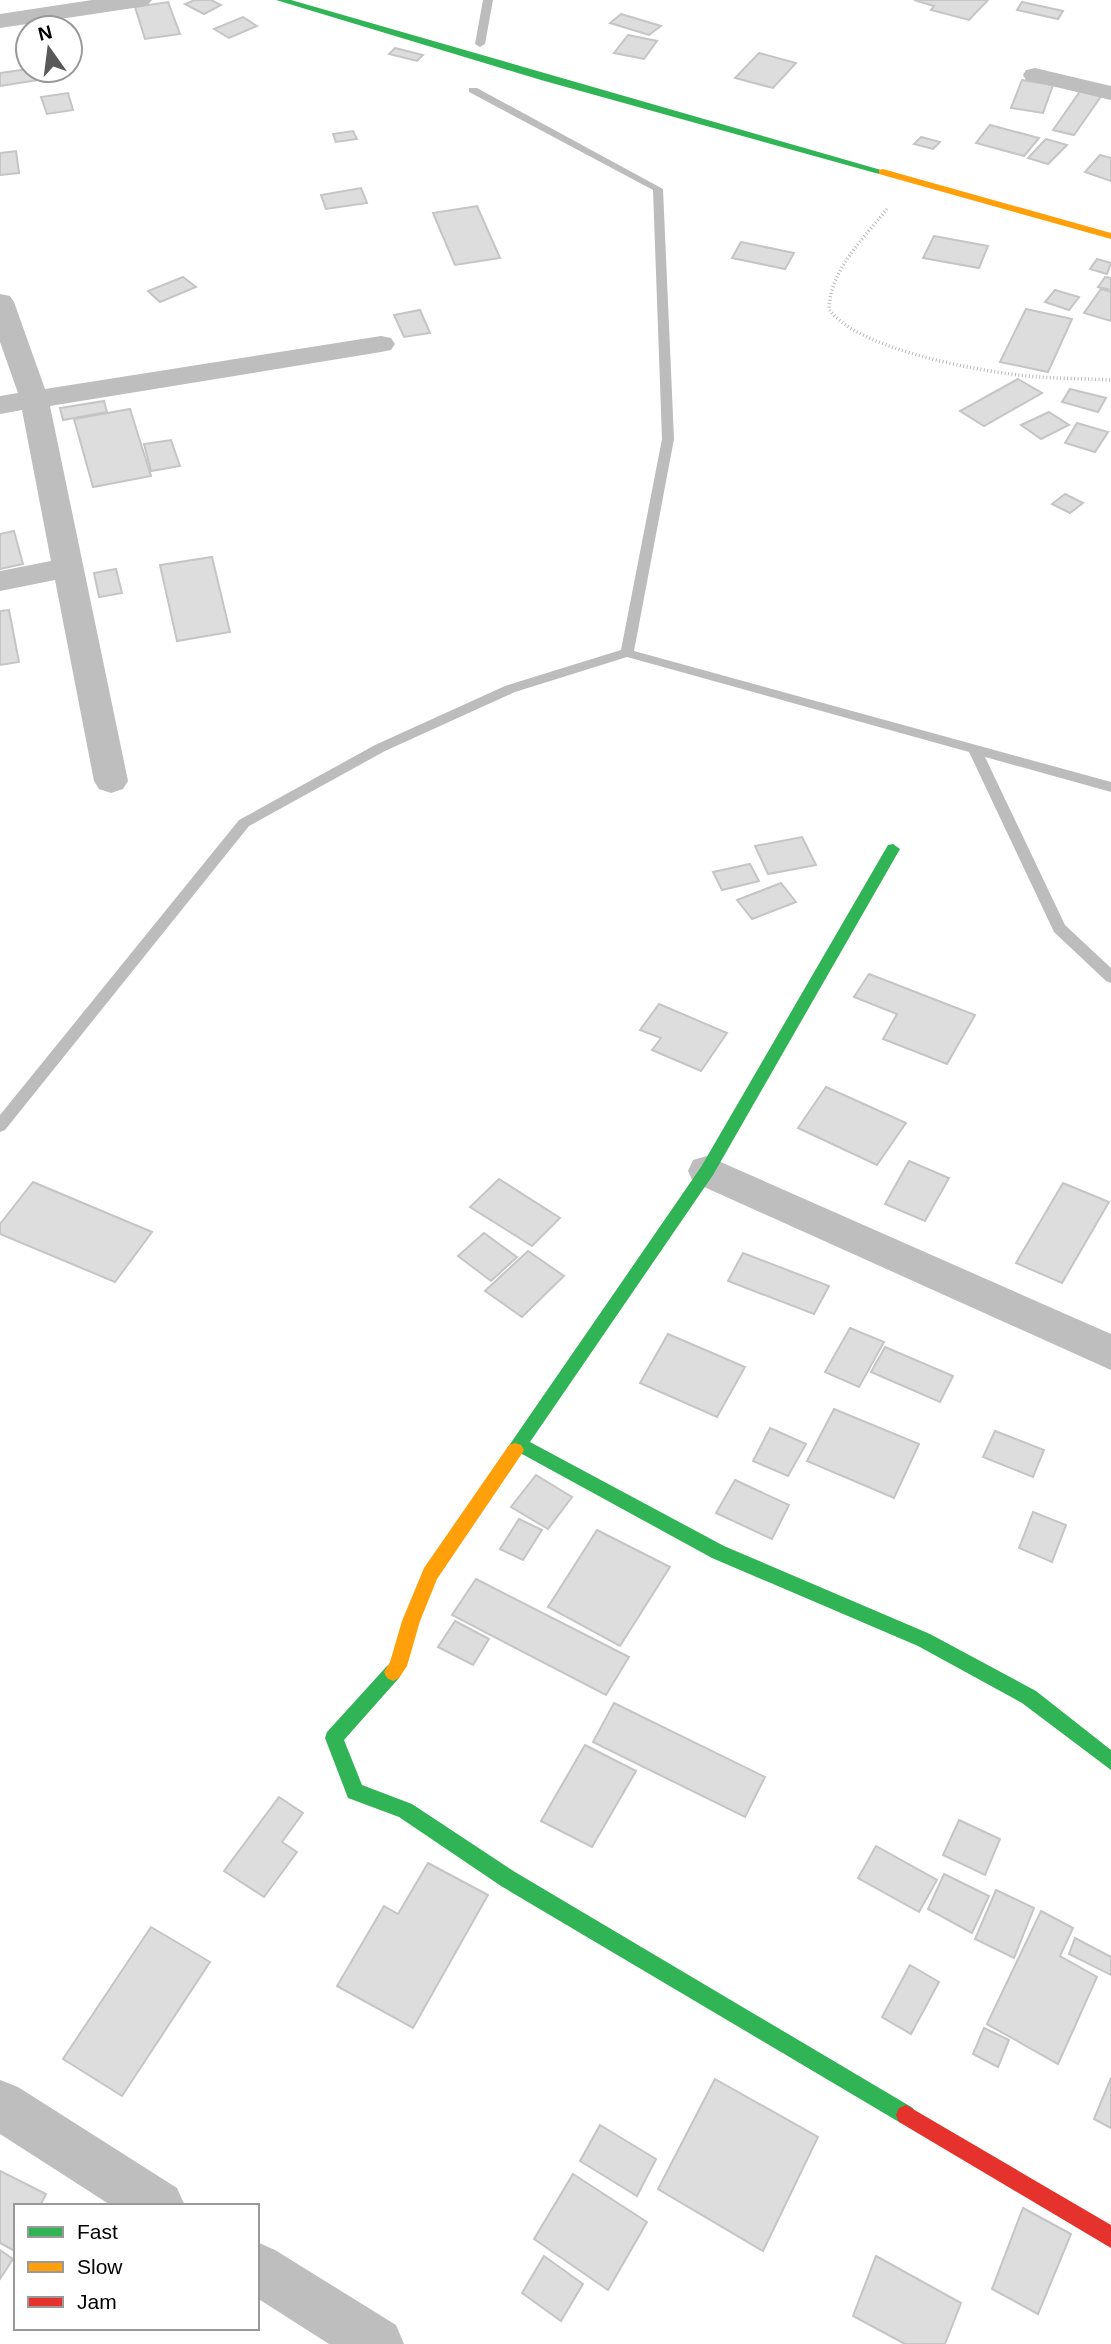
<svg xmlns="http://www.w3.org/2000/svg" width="1111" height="2344" font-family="Helvetica,sans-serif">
<rect width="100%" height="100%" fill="#fff"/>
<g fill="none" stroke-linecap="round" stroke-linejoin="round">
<g fill="#bcbcbc" fill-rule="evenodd">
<path d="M483 0H493L485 44 480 47 475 44Z"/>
<path d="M469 88H477L663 189 674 439 634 651 1111 782V792L985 757 1065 925 1111 968V983L1106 981 1054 932 969 752 627 657 515 692 385 751 249 826 5 1130 0 1132V1115L239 820 375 745 505 686 621 650 662 439 653 190 469 92Z"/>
</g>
</g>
<g fill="#ddd" stroke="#c5c5c5" stroke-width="2">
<path d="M195 0H211L221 5 204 14 185 4Z"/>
<path d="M914 0H988L969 20 931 10 934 6Z"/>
<path d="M168 2 180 34 145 39 135 7Z"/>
<path d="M1022 2 1063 11 1058 19 1017 10Z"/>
<path d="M621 14 661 26 649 35 610 23Z"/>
<path d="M243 17 257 26 229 38 214 29Z"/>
<path d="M628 35 657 41 644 59 614 53Z"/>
<path d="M395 48 423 55 417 61 389 54Z"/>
<path d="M759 53 796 63 773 88 735 78Z"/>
<path d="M28 69 42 70 45 79 0 86V73Z"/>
<path d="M1022 80 1053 85 1043 113 1011 108Z"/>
<path d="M1081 90 1102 95 1074 135 1053 130Z"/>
<path d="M68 93 73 110 47 114 41 97Z"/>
<path d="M990 125 1039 138 1024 156 976 143Z"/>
<path d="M353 131 357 139 336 142 333 134Z"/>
<path d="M921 137 940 142 933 149 914 144Z"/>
<path d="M1046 139 1067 145 1048 164 1028 158Z"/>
<path d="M16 151 19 173 0 175V153Z"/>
<path d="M1100 155 1111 158V181L1085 172Z"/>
<path d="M361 188 367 203 326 209 321 195Z"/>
<path d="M477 206 500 258 455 265 433 213Z"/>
<path d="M934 236 988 246 979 268 923 258Z"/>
<path d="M741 242 794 253 785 269 732 258Z"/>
<path d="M1097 259 1111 263 1107 274 1090 269Z"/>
<path d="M183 277 196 287 160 302 148 291Z"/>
<path d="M1105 277 1111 278V290L1098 287Z"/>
<path d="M1101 289 1111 292V321L1084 313Z"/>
<path d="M1055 290 1079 297 1069 310 1045 302Z"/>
<path d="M1026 309 1072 319 1048 372 1000 362Z"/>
<path d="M420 310 430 333 404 337 394 315Z"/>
<path d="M1018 379 1042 393 984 426 960 411Z"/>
<path d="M1070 389 1106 398 1098 412 1062 402Z"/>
<path d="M104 401 107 412 63 420 60 408Z"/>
<path d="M130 409 151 476 93 487 74 419Z"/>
<path d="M1049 412 1069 425 1041 439 1021 425Z"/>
<path d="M1077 423 1108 432 1095 452 1065 443Z"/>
<path d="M171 440 180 466 151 471 144 444Z"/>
<path d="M1065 494 1083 503 1070 513 1052 504Z"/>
<path d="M14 531 23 564 0 569V534Z"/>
<path d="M212 557 230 632 177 641 160 565Z"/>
<path d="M116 569 122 593 99 597 94 573Z"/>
<path d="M9 610 19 662 0 665V611Z"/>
<path d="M802 837 816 865 768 874 755 846Z"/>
<path d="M750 864 759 881 722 890 713 872Z"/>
<path d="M781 883 796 902 752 919 737 900Z"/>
<path d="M869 974 975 1015 947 1064 883 1039 897 1014 854 997Z"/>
<path d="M659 1004 727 1033 701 1071 652 1050 661 1038 640 1030Z"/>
<path d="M826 1087 906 1123 877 1165 798 1128Z"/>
<path d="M909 1161 949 1178 925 1221 885 1204Z"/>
<path d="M499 1179 560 1218 532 1246 470 1207Z"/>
<path d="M33 1182 152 1232 115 1282 0 1234V1224Z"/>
<path d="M1063 1183 1109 1202 1062 1283 1016 1263Z"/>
<path d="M484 1233 517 1257 491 1281 458 1256Z"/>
<path d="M528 1251 564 1276 522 1317 485 1291Z"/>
<path d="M743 1253 829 1286 814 1314 728 1281Z"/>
<path d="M850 1328 884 1342 859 1387 825 1372Z"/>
<path d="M668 1334 745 1367 717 1417 640 1383Z"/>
<path d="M885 1347 953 1376 940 1402 871 1372Z"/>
<path d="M834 1409 919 1444 894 1498 807 1461Z"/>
<path d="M770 1428 806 1444 788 1476 753 1461Z"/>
<path d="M995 1431 1044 1450 1033 1477 983 1457Z"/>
<path d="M536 1475 572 1497 548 1529 511 1507Z"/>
<path d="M735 1480 789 1505 772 1539 716 1513Z"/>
<path d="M1033 1512 1066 1525 1052 1562 1019 1548Z"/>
<path d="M519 1519 542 1530 523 1560 500 1549Z"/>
<path d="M597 1530 670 1567 620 1646 548 1607Z"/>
<path d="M476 1579 629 1657 606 1695 452 1615Z"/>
<path d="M455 1621 489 1639 473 1665 438 1647Z"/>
<path d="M614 1703 765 1777 745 1817 593 1742Z"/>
<path d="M585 1745 636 1771 592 1847 541 1821Z"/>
<path d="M279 1797 303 1813 282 1842 297 1852 264 1897 224 1871Z"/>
<path d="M959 1820 1000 1839 985 1875 943 1855Z"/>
<path d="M876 1846 937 1880 919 1912 858 1878Z"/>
<path d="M428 1863 488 1895 413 2028 337 1986 384 1906 398 1914Z"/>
<path d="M944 1874 989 1896 972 1933 928 1909Z"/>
<path d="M996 1890 1034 1908 1014 1958 975 1939Z"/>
<path d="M1041 1911 1073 1928 1060 1956 1097 1977 1058 2064 987 2024Z"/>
<path d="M151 1927 210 1962 122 2096 63 2059Z"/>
<path d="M1075 1938 1111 1957V1975L1069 1954Z"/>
<path d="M910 1965 939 1982 911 2034 882 2017Z"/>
<path d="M984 2028 1009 2040 998 2067 973 2054Z"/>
<path d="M1111 2078V2128L1094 2119Z"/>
<path d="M715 2079 818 2137 763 2251 658 2189Z"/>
<path d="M600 2125 656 2159 637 2196 580 2161Z"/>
<path d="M0 2171 46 2194 40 2206H16L15 2251 0 2243Z"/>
<path d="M573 2174 647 2222 608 2290 534 2239Z"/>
<path d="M1023 2208 1071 2234 1038 2314 992 2289Z"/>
<path d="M0 2250 13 2259 0 2279Z"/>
<path d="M544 2256 583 2284 561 2321 522 2293Z"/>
<path d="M876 2256 961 2303 945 2344H905L853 2316Z"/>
</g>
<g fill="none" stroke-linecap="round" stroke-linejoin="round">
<path stroke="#b8b8b8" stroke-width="3.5" stroke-dasharray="1 2.5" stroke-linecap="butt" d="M887 209C864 238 830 270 829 309 855 348 973 370 1019 375 1050 379 1080 378 1111 380"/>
<g fill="#bebebe" fill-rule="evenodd">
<path d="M92 0H152L148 5 140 7 0 28V14Z"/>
<path d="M1035 68 1111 86V100L1026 80 1023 75 1026 70Z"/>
<path d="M0 294 10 296 14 302 45 389 381 336 391 338 395 344 391 350 381 352 50 406 128 781 123 789 111 793 99 789 94 781 55 580 0 591V571L51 561 22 410 0 414V396L18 393 0 342Z"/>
<path d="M707 1156 1111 1334V1370L693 1182 688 1171 693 1160Z"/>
<path d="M0 2080 18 2087 177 2188 185 2206H112L0 2134Z"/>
<path d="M257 2242 275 2250 396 2325 404 2344H329L257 2298Z"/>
</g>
<g fill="#30b455" fill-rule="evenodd">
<path d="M276 0H291L888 172 879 174 541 80Z"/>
<path d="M893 844 900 849 713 1175 530 1442 724 1546 930 1634 1036 1691 1111 1750V1770L1022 1703 918 1646 712 1558 522 1454 515 1457 509 1455 506 1450 701 1167 888 845Z"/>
<path d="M393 1663 399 1666 402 1672 399 1678 344 1740 362 1785 412 1804 515 1872 913 2108 916 2115 913 2122 906 2125 899 2122 501 1886 399 1817 348 1798 325 1738 327 1732 387 1666Z"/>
</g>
<g fill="#ff9f0a" fill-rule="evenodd">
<path d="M883 169 1111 233V239L879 174V170Z"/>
<path d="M515 1443 521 1445 524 1450 521 1455 437 1579 420 1621 407 1666 399 1678 393 1681 387 1678 384 1672 390 1662 402 1621 424 1568 509 1445Z"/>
</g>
<path fill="#e5322d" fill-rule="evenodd" d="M906 2105 1111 2225V2248L899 2122 896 2115 899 2108Z"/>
</g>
<rect x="14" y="2204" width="245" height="126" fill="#ffffff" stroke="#999999" stroke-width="2"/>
<rect x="28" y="2227" width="35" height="10" fill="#30b455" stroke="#999999" stroke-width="2"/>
<text x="77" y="2239" font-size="21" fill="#000000">Fast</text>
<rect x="28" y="2262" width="35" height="10" fill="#ff9f0a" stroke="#999999" stroke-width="2"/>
<text x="77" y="2274" font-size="21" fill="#000000">Slow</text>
<rect x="28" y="2297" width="35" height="10" fill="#e5322d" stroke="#999999" stroke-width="2"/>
<text x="77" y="2309" font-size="21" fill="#000000">Jam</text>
<g transform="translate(49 49) rotate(346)"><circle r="33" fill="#ffffff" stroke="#999999" stroke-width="2"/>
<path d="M0-5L12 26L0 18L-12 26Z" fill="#595959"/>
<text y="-10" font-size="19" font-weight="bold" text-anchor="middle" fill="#000000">N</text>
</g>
</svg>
